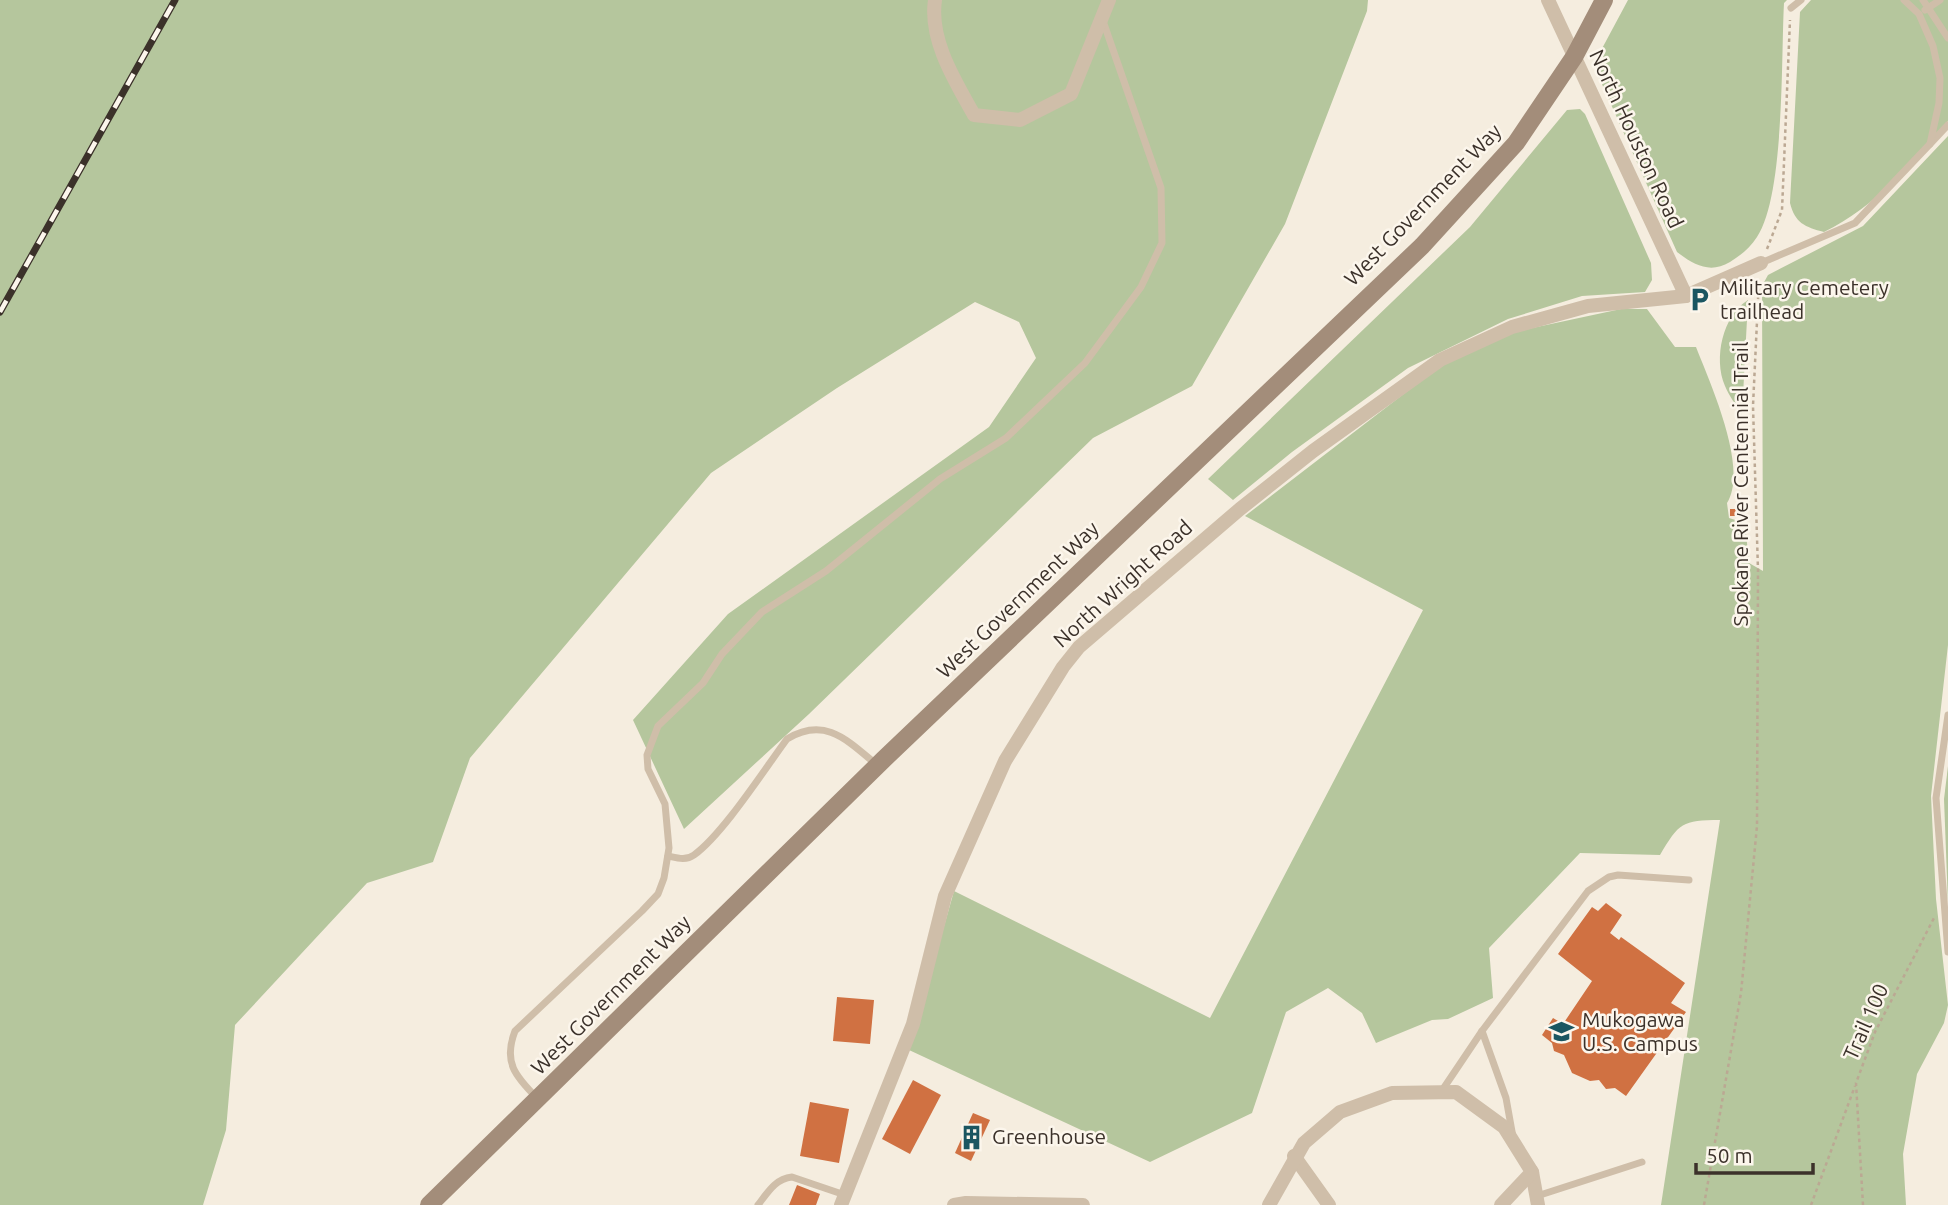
<svg xmlns="http://www.w3.org/2000/svg" width="1948" height="1205" font-family="Ubuntu,sans-serif">
<rect width="100%" height="100%" fill="#f5eddf"/>
<g fill="#b5c69d">
<path d="M0 0H1368L1367 11 1285 224 1192 386 1093 438 809 714 684 829 633 720 728 614 989 427 1036 358 1019 322 975 302 837 388 711 473 470 758 433 862 367 883 235 1025 226 1130 203 1205H0Z"/>
<path d="M1628 0H1787L1784 3C1781 57 1785 195 1757 237 1750 248 1741 255 1730 262 1710 274 1694 265 1677 252L1597 73 1598 56Z"/>
<path d="M1811 0H1948V121C1910 164 1877 206 1824 232 1805 227 1795 223 1790 203L1800 12Z"/>
<path d="M1580 109 1585 114 1651 263 1652 280 1645 292 1582 296 1508 319 1408 368 1292 452 1233 500 1208 479 1470 227 1567 110Z"/>
<path d="M1948 136V645L1931 796 1936 899 1948 1005 1944 1023 1917 1074 1903 1154 1906 1205H1661L1720 820C1682 820 1679 823 1660 855L1580 853 1489 948 1493 998 1448 1019 1432 1020 1376 1043 1362 1013 1328 988 1286 1012 1252 1113 1150 1162 909 1050 954 891 1210 1018 1423 610 1245 516 1440 366 1513 332 1621 309H1647L1675 347H1696C1710 383 1749 468 1727 503L1729 518 1745 523 1749 563 1763 571 1762 286 1768 275 1863 226Z"/>
<path d="M1748 300 1742 415C1737 406 1729 396 1725 386 1713 358 1723 315 1748 300Z"/>
<path d="M1948 766V904L1944 799Z"/>
</g>
<g fill="#d07142">
<rect x="1730" y="509" width="12" height="7"/>
<path d="M1606 903 1622 915 1610 933 1619 940 1621 937 1685 983 1671 1003 1686 1012 1626 1096 1615 1088 1606 1089 1599 1080 1590 1081 1572 1073 1564 1055 1554 1051 1552 1043 1542 1035 1553 1018 1563 1024 1592 981 1558 954 1592 907 1598 911Z"/>
<path d="M837 997 874 1000 870 1044 833 1041Z"/>
<path d="M913 1080 941 1095 910 1154 882 1139Z"/>
<path d="M810 1102 849 1109 839 1163 800 1156Z"/>
<path d="M973 1113 990 1120 971 1161 955 1153Z"/>
<path d="M797 1185 820 1194 816 1205H789Z"/>
</g>
<g fill="none" stroke-linecap="round" stroke-linejoin="round">
<g stroke="#bba893" stroke-width="2.5" stroke-dasharray="3.5 3.5" stroke-linecap="butt">
<path d="M1767 249 1782 210 1790 20"/>
<path d="M1704 1205 1741 993 1757 826 1758 570 1753 406 1759 279"/>
<path d="M1811 1205 1855 1086"/>
<path d="M1863 1205 1856 1083 1875 1032 1934 918"/>
</g>
<g stroke="#cfbea9" stroke-width="7">
<path d="M1923 0 1948 38"/>
<path d="M1791 8 1801 0"/>
<path d="M1925 10 1940 0"/>
<path d="M1930 144 1948 125"/>
<path d="M1761 263 1855 223 1930 144 1939 103 1940 78 1933 46 1919 14 1904 0"/>
<path d="M1948 715 1936 798 1948 952"/>
<path d="M668 856C677 858 686 861 694 855 723 834 764 770 787 739 825 716 847 740 877 765"/>
<path d="M1482 1031 1506 1098 1513 1137"/>
<path d="M1441 1092 1482 1031 1588 891 1609 877 1618 875 1689 880"/>
<path d="M537 1098C515 1076 503 1062 515 1031L642 911 658 894 664 878 669 848 665 804 648 769 647 755 658 726 703 683 722 654 762 612 826 571 940 479 1006 438 1085 363 1141 287 1162 243 1161 188 1103 21"/>
<path d="M1537 1196 1642 1162"/>
<path d="M758 1205C768 1192 775 1179 792 1177L845 1195"/>
</g>
<g stroke="#cfbea9" stroke-width="14">
<path d="M935 0C929 40 955 81 974 115L1020 120 1071 94 1109 0"/>
<path d="M1548 0 1686 296"/>
<path d="M1294 1156 1329 1205"/>
<path d="M1532 1172 1538 1205"/>
<path d="M841 1205 913 1024 945 896 1005 761 1063 667 1079 647 1240 509 1313 451 1440 360 1512 327 1588 306 1686 296 1761 263"/>
<path d="M954 1205 966 1203 1083 1205"/>
<path d="M1269 1205 1304 1143 1340 1112 1392 1093 1456 1092 1504 1127 1532 1172 1501 1205"/>
</g>
<path stroke="#a38d7a" stroke-width="18" d="M429 1205 883 760 1422 246 1516 143 1574 57 1604 0"/>
<defs>
<path id="rail" d="M0 312 175 0"/>
</defs>
<use href="#rail" stroke="#3b312a" stroke-width="7"/>
<use href="#rail" stroke="#fcf6ec" stroke-width="4.5" stroke-dasharray="13" stroke-linecap="butt"/>
</g>
<defs>
<symbol id="parking-bare" viewBox="-9 -9 18 18"><path d="M-3.5-5.5H1a3.5 3.5 0 0 1 0 7H-1V5.5H-3.5ZM-1-3.4V-.6H.8a1.4 1.4 0 0 0 0-2.8Z" fill="#1b5661" stroke="#fcf6ec" stroke-width="2.5" paint-order="stroke"/></symbol>
<symbol id="university-bare" viewBox="-9 -9 18 18"><path d="M0-5L7-2L0 1L-7-2ZM-4 1L0 2.5L4 1V4Q0 6-4 4Z" fill="#1b5661" stroke="#fcf6ec" stroke-width="2.5" paint-order="stroke"/></symbol>
<symbol id="building-bare" viewBox="-9 -9 18 18"><path d="M-4-6H4V6H1V3H-1V6H-4ZM-2.5-4.3h1.7v1.8h-1.7ZM.8-4.3h1.7v1.8H.8ZM-2.5-1h1.7V.8h-1.7ZM.8-1h1.7V.8H.8Z" fill="#1b5661" stroke="#fcf6ec" stroke-width="2.5" paint-order="stroke"/></symbol>
</defs>
<g fill-rule="evenodd">
<use href="#parking-bare" x="1682" y="282" width="35" height="35"/>
<use href="#university-bare" x="1544" y="1014" width="35" height="35"/>
<use href="#building-bare" x="954" y="1120" width="35" height="35"/>
</g>
<g text-anchor="middle" stroke-width="5" stroke-linejoin="round" paint-order="stroke">
<g font-size="21" fill="#3b312a" stroke="#fcf6ec">
<text transform="translate(1636 139) rotate(65)" y="7">North Houston Road</text>
<text transform="translate(1423 205) rotate(-46)" y="7">West Government Way</text>
<text transform="translate(1741 484) rotate(-90)" y="7">Spokane River Centennial Trail</text>
<text transform="translate(1123 584) rotate(-42)" y="7">North Wright Road</text>
<text transform="translate(1018 600) rotate(-44)" y="7">West Government Way</text>
<text transform="translate(611 995) rotate(-45)" y="7">West Government Way</text>
<text transform="translate(1866 1022) rotate(-66)" y="7">Trail 100</text>
</g>
<g font-size="21" fill="#3b312a" stroke="#fcf6ec" text-anchor="start">
<text x="1720" y="295">Military Cemetery<tspan x="1720" dy="24">trailhead</tspan></text>
<text x="1582" y="1027">Mukogawa<tspan x="1582" dy="24">U.S. Campus</tspan></text>
<text x="992" y="1144">Greenhouse</text>
</g>
</g>
<path d="M1696 1163v10h117v-10" fill="none" stroke="#3b312a" stroke-width="3.5"/>
<text x="1706" y="1163" font-size="21" fill="#3b312a" stroke="#fcf6ec" stroke-width="5" paint-order="stroke">50 m</text>
</svg>
